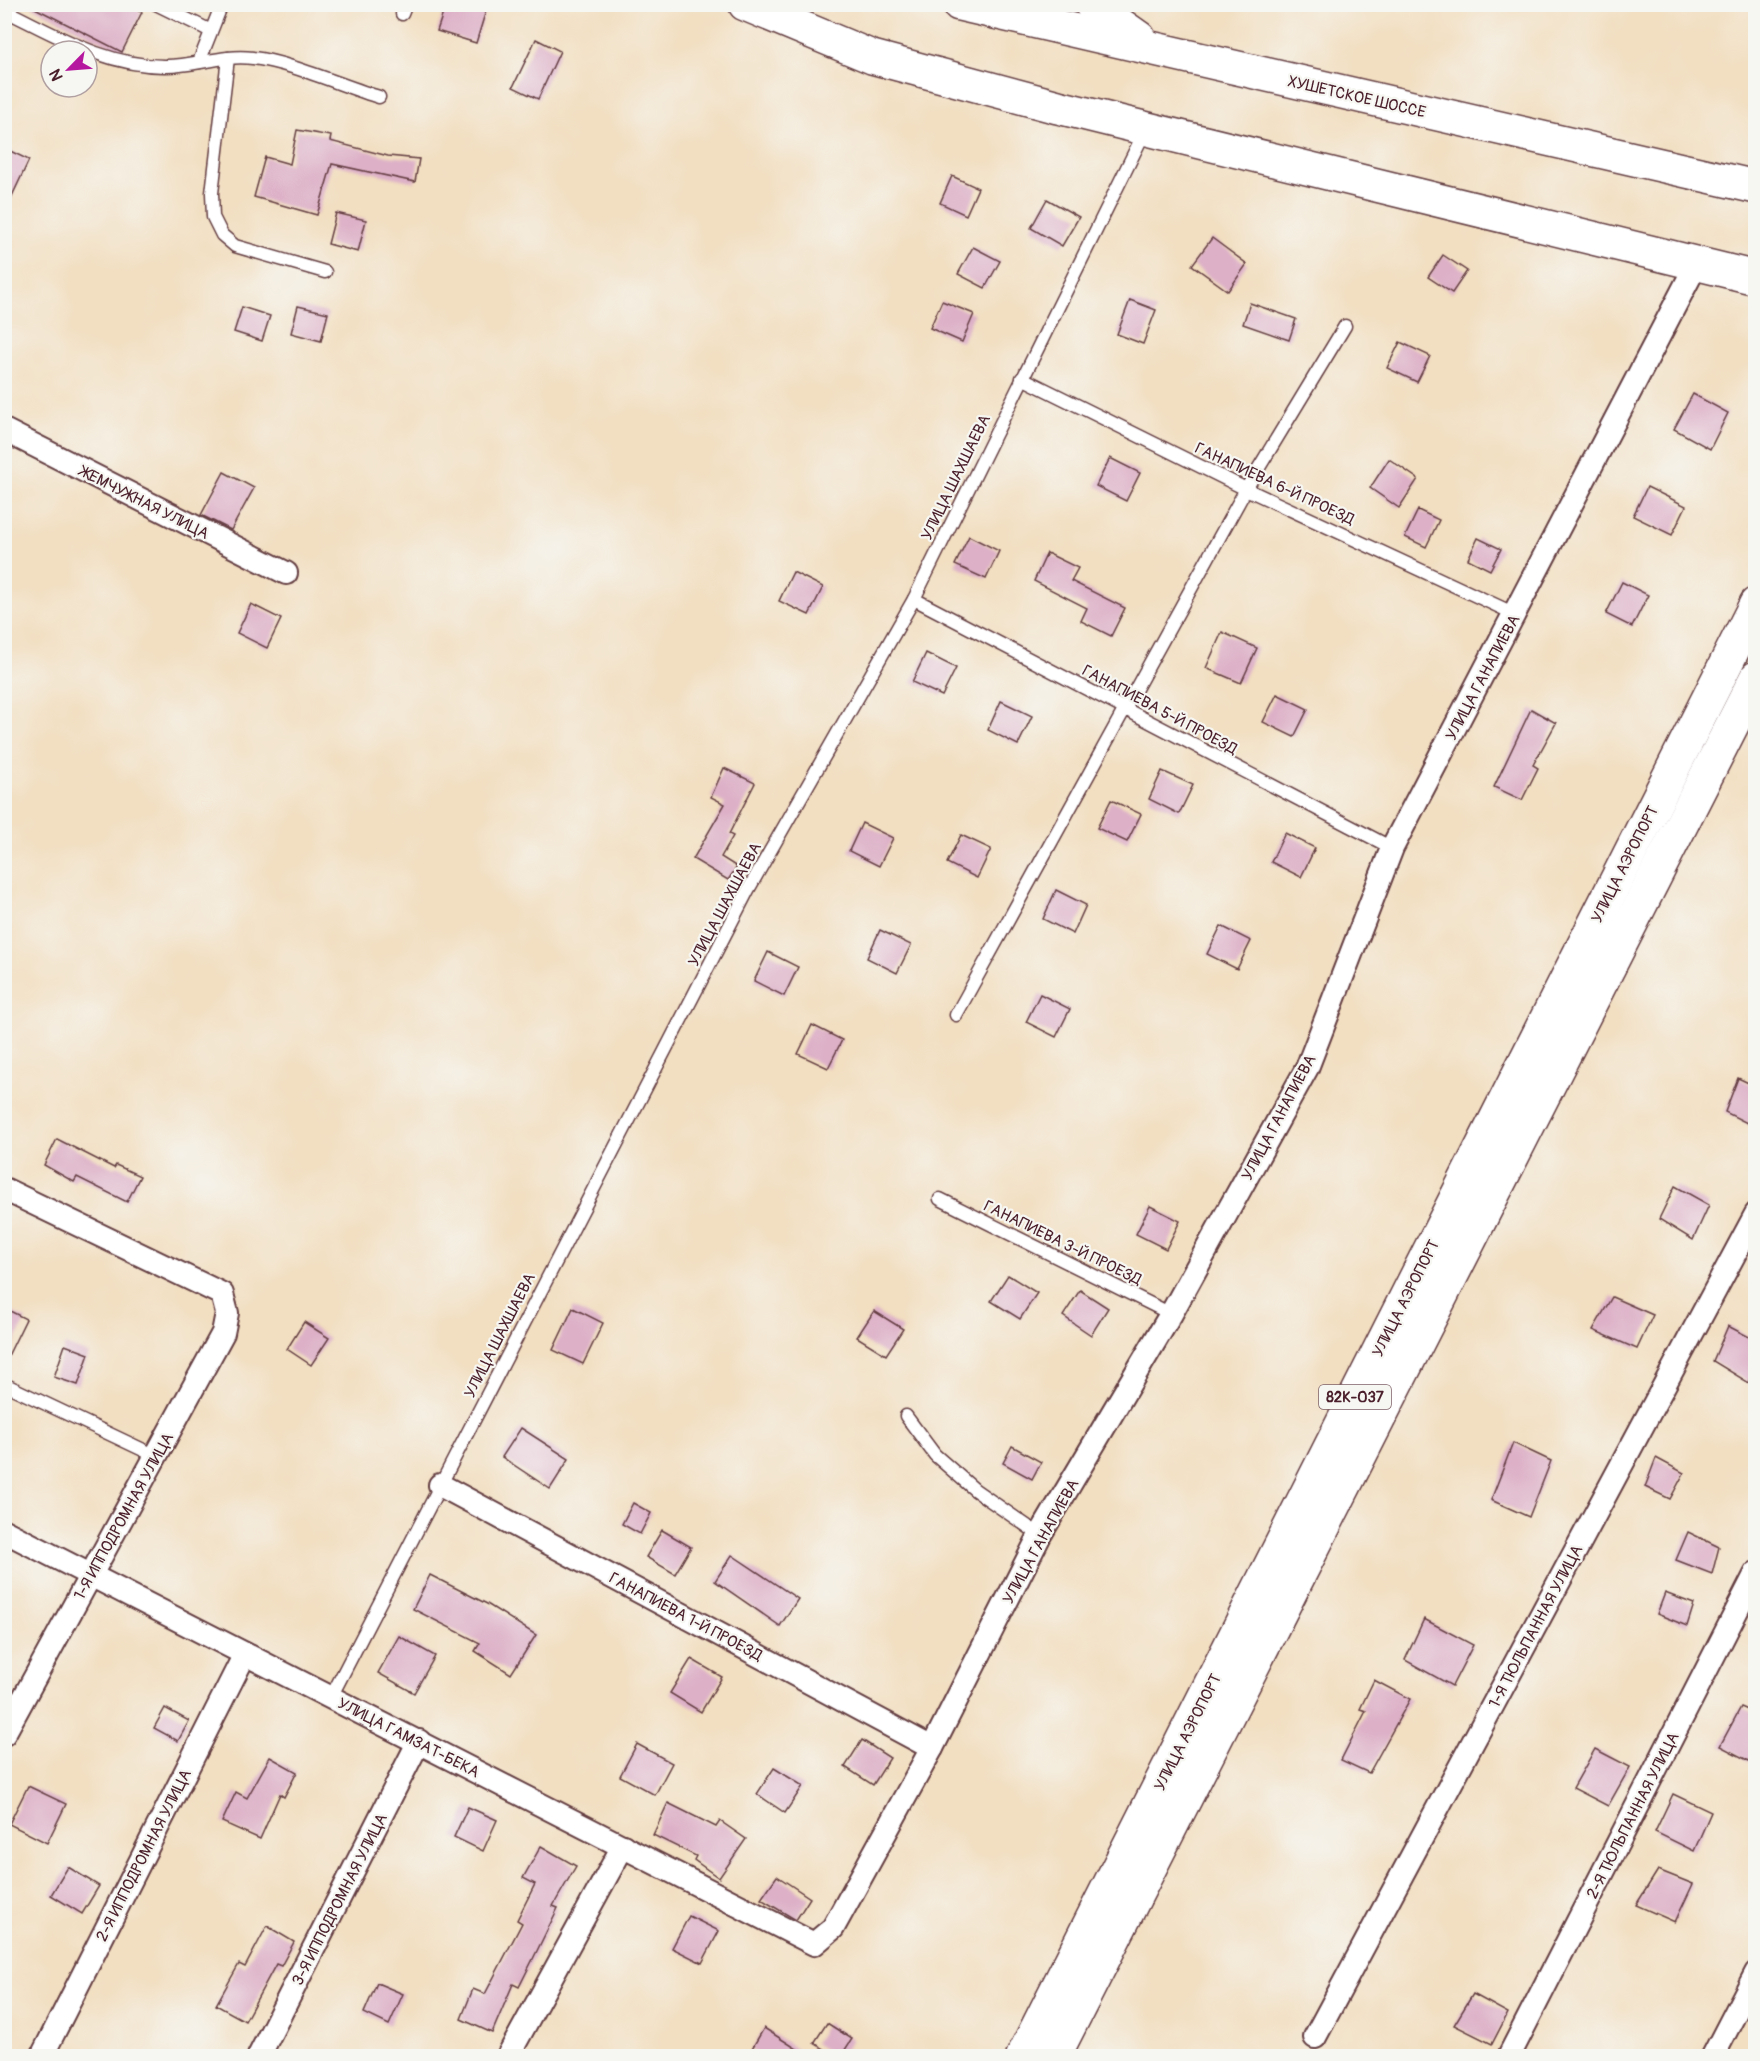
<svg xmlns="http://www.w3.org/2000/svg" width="1760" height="2061" font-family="Pangolin,sans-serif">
<rect width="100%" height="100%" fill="#f6f6f2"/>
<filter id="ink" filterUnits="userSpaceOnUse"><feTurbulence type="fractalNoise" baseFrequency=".0167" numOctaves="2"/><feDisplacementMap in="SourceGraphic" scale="12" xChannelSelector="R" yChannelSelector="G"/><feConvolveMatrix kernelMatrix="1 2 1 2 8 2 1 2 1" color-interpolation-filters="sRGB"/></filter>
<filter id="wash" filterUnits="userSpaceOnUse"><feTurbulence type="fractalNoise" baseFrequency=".008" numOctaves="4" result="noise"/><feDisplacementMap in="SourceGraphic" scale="24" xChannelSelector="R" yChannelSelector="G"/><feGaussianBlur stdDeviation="1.35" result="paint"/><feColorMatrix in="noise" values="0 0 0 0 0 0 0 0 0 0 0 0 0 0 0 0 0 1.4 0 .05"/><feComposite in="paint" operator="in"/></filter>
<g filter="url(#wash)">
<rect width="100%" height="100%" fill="#f2dec0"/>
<g id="blocks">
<g fill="#ddb0c7">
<path d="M27 4H127L142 12 122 52Z"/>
<path d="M446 4H488L476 43 437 31Z"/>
<path d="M536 39 560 51 538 99 513 87Z"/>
<path d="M297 130 331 136 330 141 388 156 419 159 415 182 332 164 317 215 254 197 265 157 290 164Z"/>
<path d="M4 148 29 160 4 213Z"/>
<path d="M952 176 978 188 966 215 940 203Z"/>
<path d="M1047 199 1079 217 1062 246 1031 228Z"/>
<path d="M336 213 366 220 358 252 328 244Z"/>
<path d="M1212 238 1247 264 1228 291 1192 265Z"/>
<path d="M973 247 1000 261 985 288 958 274Z"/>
<path d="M1443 255 1467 271 1452 293 1428 277Z"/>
<path d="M1130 300 1156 310 1143 344 1117 334Z"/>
<path d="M942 301 974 314 962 342 930 328Z"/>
<path d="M1250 303 1296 319 1289 340 1243 324Z"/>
<path d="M298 306 328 313 321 341 291 333Z"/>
<path d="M242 307 270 316 262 341 234 332Z"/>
<path d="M1400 342 1430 356 1417 382 1387 368Z"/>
<path d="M1693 394 1728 413 1710 449 1674 429Z"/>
<path d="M1110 458 1140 473 1126 501 1096 486Z"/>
<path d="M1389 459 1418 479 1399 508 1370 488Z"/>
<path d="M224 472 254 488 231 530 201 515Z"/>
<path d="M1647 487 1686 506 1672 535 1633 516Z"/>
<path d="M1418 510 1439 520 1426 547 1405 537Z"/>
<path d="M969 536 999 551 986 579 955 565Z"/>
<path d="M1478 538 1501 549 1490 570 1468 559Z"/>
<path d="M1047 553 1078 568 1071 581 1125 608 1111 636 1081 621 1087 608 1034 581Z"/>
<path d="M793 572 823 587 809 615 779 601Z"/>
<path d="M1622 582 1648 595 1632 627 1606 614Z"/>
<path d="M251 604 281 619 267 648 237 633Z"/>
<path d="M1222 632 1257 648 1241 683 1206 668Z"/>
<path d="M926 653 956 668 942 696 912 682Z"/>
<path d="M1277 694 1308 709 1294 737 1263 722Z"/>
<path d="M1001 701 1032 716 1018 745 988 730Z"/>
<path d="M1531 709 1556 723 1533 765 1538 768 1522 800 1494 787Z"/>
<path d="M724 768 755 783 729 834 733 836 721 857 737 867 728 880 693 859 725 804 711 797Z"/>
<path d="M1162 771 1193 785 1179 814 1149 799Z"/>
<path d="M1111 800 1141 814 1127 842 1097 828Z"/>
<path d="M862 823 893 838 879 866 849 851Z"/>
<path d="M1285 833 1315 848 1301 877 1271 862Z"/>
<path d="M961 835 991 849 977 878 947 863Z"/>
<path d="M1056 890 1086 905 1073 934 1043 919Z"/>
<path d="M1221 926 1251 941 1237 969 1207 954Z"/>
<path d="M880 930 911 945 897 973 867 958Z"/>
<path d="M768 952 798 967 784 996 754 981Z"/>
<path d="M1040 994 1070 1009 1056 1037 1026 1022Z"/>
<path d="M812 1025 842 1040 828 1068 798 1054Z"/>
<path d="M1738 1078 1755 1086V1127L1725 1112Z"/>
<path d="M57 1139 114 1168 116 1165 140 1176 127 1202 77 1177 74 1182 44 1165Z"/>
<path d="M1675 1186 1709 1205 1693 1240 1659 1219Z"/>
<path d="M1150 1206 1180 1221 1166 1249 1136 1234Z"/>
<path d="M1008 1275 1037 1293 1020 1319 991 1301Z"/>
<path d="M1080 1290 1108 1308 1091 1335 1063 1316Z"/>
<path d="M1612 1297 1653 1315 1637 1349 1593 1330Z"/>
<path d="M4 1308 26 1319 4 1364Z"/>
<path d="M573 1308 603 1323 583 1364 553 1350Z"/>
<path d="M874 1311 903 1329 886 1355 857 1337Z"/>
<path d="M304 1322 329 1338 311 1365 287 1349Z"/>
<path d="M1728 1326 1755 1340V1370L1749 1383 1713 1361Z"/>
<path d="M65 1345 89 1354 78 1385 54 1377Z"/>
<path d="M521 1428 569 1459 550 1489 502 1457Z"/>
<path d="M1513 1443 1551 1461 1529 1517 1491 1500Z"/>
<path d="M1012 1446 1041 1462 1032 1479 1003 1463Z"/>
<path d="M1656 1458 1684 1473 1670 1499 1645 1487Z"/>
<path d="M633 1503 651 1513 640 1534 622 1524Z"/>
<path d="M662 1530 691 1547 675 1574 646 1557Z"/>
<path d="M1688 1532 1719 1547 1712 1574 1676 1560Z"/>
<path d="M732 1555 798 1599 780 1626 715 1581Z"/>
<path d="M430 1575 487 1604 536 1635 511 1674 475 1651 480 1643 413 1609Z"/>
<path d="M1665 1593 1694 1604 1687 1626 1657 1614Z"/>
<path d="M1424 1619 1473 1645 1452 1686 1405 1660Z"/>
<path d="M399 1636 435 1656 414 1693 378 1673Z"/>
<path d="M691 1659 722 1677 701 1712 670 1693Z"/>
<path d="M1374 1680 1410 1699 1369 1773 1341 1760 1366 1711 1360 1709Z"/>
<path d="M1741 1707 1755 1713V1749L1749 1761 1720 1746Z"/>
<path d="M165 1708 189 1721 178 1741 154 1728Z"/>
<path d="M862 1740 890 1758 873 1785 845 1767Z"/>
<path d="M637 1744 672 1763 655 1795 620 1776Z"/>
<path d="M1595 1749 1630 1767 1608 1806 1573 1788Z"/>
<path d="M270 1757 297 1772 284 1797 280 1794 260 1839 222 1822 236 1792 247 1798Z"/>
<path d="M774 1768 803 1786 785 1813 757 1794Z"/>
<path d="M28 1786 66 1804 47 1843 9 1824Z"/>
<path d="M1673 1794 1711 1812 1694 1851 1655 1832Z"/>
<path d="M668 1803 716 1827 720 1821 746 1839 719 1878 694 1860 696 1856 653 1835Z"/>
<path d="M468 1807 497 1820 483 1851 454 1837Z"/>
<path d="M541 1846 576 1866 553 1906 558 1908 532 1961 519 1987 513 1984 492 2033 461 2019 473 1989 485 1994 522 1923 517 1920 535 1884 523 1878Z"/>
<path d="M68 1867 99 1886 82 1914 51 1895Z"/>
<path d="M1658 1870 1693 1884 1675 1922 1636 1905Z"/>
<path d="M777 1876 810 1898 796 1920 761 1899Z"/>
<path d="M689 1916 719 1931 702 1963 672 1948Z"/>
<path d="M267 1926 294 1942 281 1966 276 1964 245 2021 216 2005 239 1964 245 1967Z"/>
<path d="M377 1983 403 1994 389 2025 364 2013Z"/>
<path d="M1473 1994 1508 2013 1492 2044 1454 2025Z"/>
<path d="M827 2023 852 2039 841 2056H836L814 2043Z"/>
<path d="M764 2028 808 2056H762L751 2050Z"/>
</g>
</g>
</g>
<g filter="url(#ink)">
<use href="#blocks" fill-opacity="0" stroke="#633c41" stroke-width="1.5"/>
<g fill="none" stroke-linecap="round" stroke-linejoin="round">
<defs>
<g id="lane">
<path d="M156 4 211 31"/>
<path d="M4 10C56 35 107 67 167 66 195 66 224 54 253 58 289 62 343 86 379 97"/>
<path d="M402 14 406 4"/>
<path d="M228 58 212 193 213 217 222 235 235 246 325 272"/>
<path d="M199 62 222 4"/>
<path d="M1022 378 1246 489 1515 614"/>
<path d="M914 599 1392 848"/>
<path d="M956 1015 1246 489 1345 326"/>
<path d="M940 1199 1171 1314"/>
<path d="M4 1384 156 1456"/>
<path d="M906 1416 935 1455 975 1490 1040 1535"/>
<path d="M331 1697 748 890 914 599 1145 131"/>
</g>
<g id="street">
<path d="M4 430 286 573"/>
<path d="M4 1189 222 1294 227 1313 223 1333 4 1734"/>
<path d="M440 1485 932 1748"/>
<path d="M4 1531 814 1944 833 1928 932 1748 1040 1535 1171 1314 1307 1068 1392 848 1696 265"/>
<path d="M1315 2037 1756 1214"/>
<path d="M42 2056 245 1654"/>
<path d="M259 2056 419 1741"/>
<path d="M508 2056 623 1846"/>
<path d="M1509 2056 1756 1573"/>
<path d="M1713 2056 1756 1973"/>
</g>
<g id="secondary">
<path d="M745 4 872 57 1058 107 1756 278"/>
<path d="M959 4 1756 187"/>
<path d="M1091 4 1139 38"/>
</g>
<g id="primary">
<path d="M1023 2056 1756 604"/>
<path d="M1054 2056 1756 678"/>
</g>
</defs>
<use href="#lane" stroke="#633c41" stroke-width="15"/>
<use href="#street" stroke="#633c41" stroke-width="26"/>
<use href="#secondary" stroke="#633c41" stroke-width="36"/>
<use href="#primary" stroke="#633c41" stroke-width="36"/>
<use href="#lane" stroke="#fff" stroke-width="12"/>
<use href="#street" stroke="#fff" stroke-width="22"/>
<use href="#secondary" stroke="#fff" stroke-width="33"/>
<use href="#primary" stroke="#fff" stroke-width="33"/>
</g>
</g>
<g text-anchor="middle" stroke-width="4.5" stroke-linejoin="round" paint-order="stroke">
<rect fill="#f6f6f2" stroke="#7e6067" stroke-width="1.5" x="1319" y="1385" width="72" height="24" rx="4.5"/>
<g font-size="15" font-weight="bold" fill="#4a1f2b">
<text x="1355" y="1402">82К-037</text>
</g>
<g font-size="16" fill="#4a1f2b" stroke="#f6f6f2">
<text transform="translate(1357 96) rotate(13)" y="6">ХУШЕТСКОЕ ШОССЕ</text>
<text transform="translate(955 477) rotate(-64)" y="6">УЛИЦА ШАХШАЕВА</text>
<text transform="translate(1275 483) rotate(25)" y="6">ГАНАПИЕВА 6-Й ПРОЕЗД</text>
<text transform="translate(145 502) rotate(27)" y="6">ЖЕМЧУЖНАЯ УЛИЦА</text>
<text transform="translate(1482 677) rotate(-62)" y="6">УЛИЦА ГАНАПИЕВА</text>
<text transform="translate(1160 709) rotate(28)" y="6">ГАНАПИЕВА 5-Й ПРОЕЗД</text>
<text transform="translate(1624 864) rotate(-63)" y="6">УЛИЦА АЭРОПОРТ</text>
<text transform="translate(724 904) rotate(-62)" y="6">УЛИЦА ШАХШАЕВА</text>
<text transform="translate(1278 1117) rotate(-62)" y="6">УЛИЦА ГАНАПИЕВА</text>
<text transform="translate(1063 1242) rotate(26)" y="6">ГАНАПИЕВА 3-Й ПРОЕЗД</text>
<text transform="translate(1405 1298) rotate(-63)" y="6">УЛИЦА АЭРОПОРТ</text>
<text transform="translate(499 1335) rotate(-63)" y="6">УЛИЦА ШАХШАЕВА</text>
<text transform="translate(123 1516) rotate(-61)" y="6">1-Я ИППОДРОМНАЯ УЛИЦА</text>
<text transform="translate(1040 1541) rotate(-61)" y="6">УЛИЦА ГАНАПИЕВА</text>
<text transform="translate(686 1616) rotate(28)" y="6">ГАНАПИЕВА 1-Й ПРОЕЗД</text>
<text transform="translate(1535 1626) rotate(-62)" y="6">1-Я ТЮЛЬПАННАЯ УЛИЦА</text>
<text transform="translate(1187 1732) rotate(-63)" y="6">УЛИЦА АЭРОПОРТ</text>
<text transform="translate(409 1737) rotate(27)" y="6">УЛИЦА ГАМЗАТ-БЕКА</text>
<text transform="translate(1632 1815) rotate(-63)" y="6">2-Я ТЮЛЬПАННАЯ УЛИЦА</text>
<text transform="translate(143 1855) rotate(-63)" y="6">2-Я ИППОДРОМНАЯ УЛИЦА</text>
<text transform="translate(339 1899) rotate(-63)" y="6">3-Я ИППОДРОМНАЯ УЛИЦА</text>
</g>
</g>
<rect width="1760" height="2061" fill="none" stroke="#f6f6f2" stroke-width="24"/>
<g transform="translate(69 69) rotate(245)"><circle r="28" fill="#f6f6f2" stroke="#b1a0a2" stroke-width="1.5"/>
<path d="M0-4.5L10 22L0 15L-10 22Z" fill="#b5179e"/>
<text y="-9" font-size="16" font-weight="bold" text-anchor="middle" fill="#4a1f2b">N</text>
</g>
</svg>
